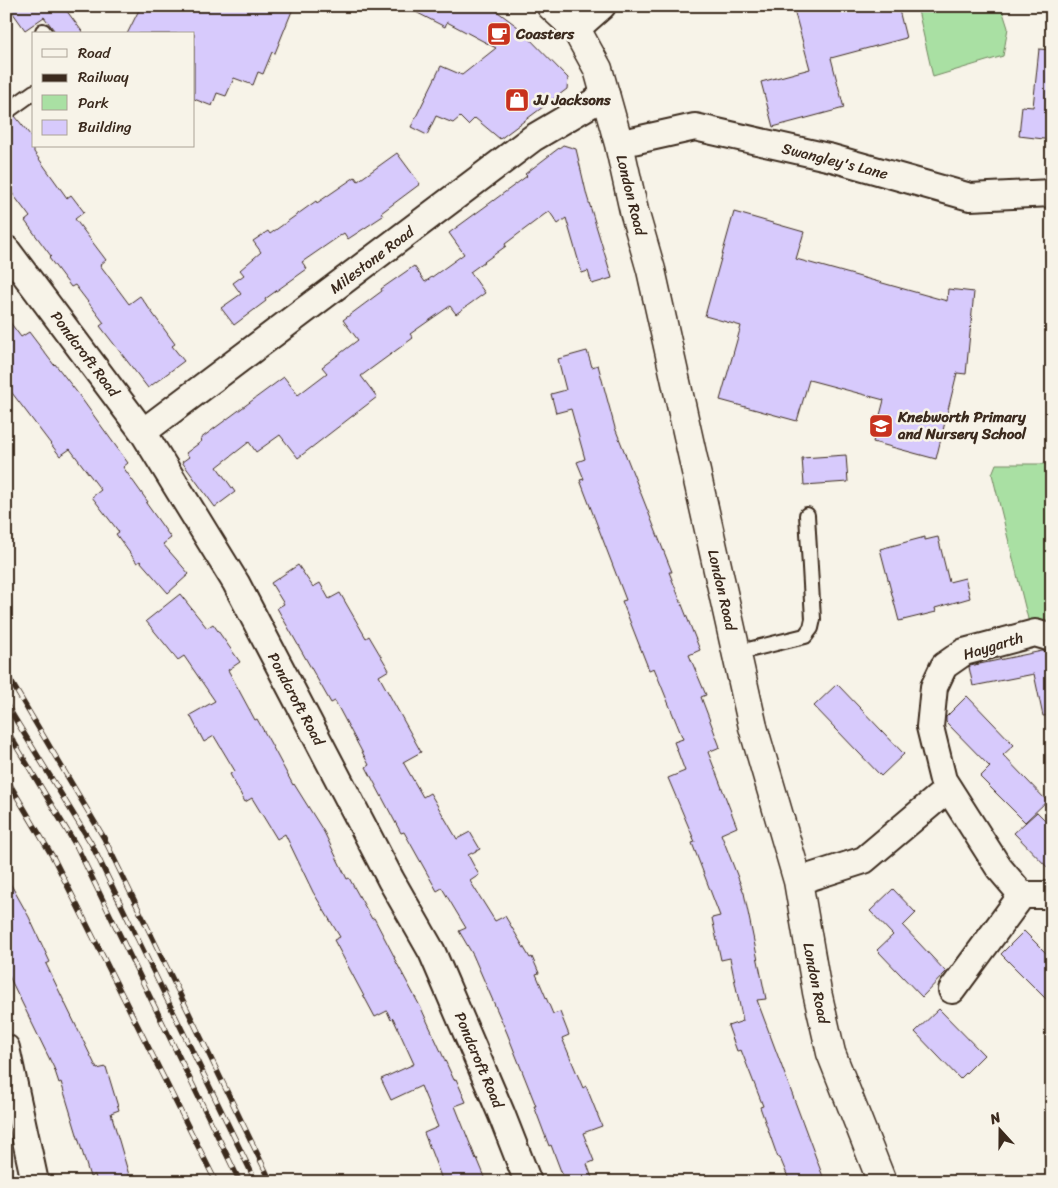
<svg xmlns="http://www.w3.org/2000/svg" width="1058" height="1188" font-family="Sriracha,sans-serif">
<rect width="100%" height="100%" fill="#f7f3e8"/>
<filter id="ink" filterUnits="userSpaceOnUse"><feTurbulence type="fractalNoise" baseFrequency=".02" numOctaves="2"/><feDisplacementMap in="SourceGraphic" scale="10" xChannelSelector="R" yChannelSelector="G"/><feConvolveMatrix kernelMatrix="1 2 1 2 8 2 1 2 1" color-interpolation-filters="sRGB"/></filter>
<g filter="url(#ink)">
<g fill="#a9e0a3" stroke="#728560">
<path d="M917 6H1001L1008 28 1003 56 933 77Z"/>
<path d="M996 464H1052V625L1030 627 992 474Z"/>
</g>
<g fill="#d7cafc" stroke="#3b2a1e">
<path d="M8 6H63L84 34H57L44 17 25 30Z"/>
<path d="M141 6H294L275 53 272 52 263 74 258 72 253 85 234 78 226 96 217 93 212 106 194 99V34H127Z"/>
<path d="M404 6H490L518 27 568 78 567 89 500 139 475 118 468 125 460 117 453 123 436 116 427 135 411 127 441 66 462 75 496 48 447 22 445 27Z"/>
<path d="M793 6H898L906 38 831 58 844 108 773 127 761 82 810 69Z"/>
<path d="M1039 49 1052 50V140L1019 136 1022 106 1033 107Z"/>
<path d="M15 116 34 140V152L67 198 71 195 84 212 75 219 106 260 100 265 129 304 140 296 175 344 172 346 184 361 148 388 100 326 104 323 75 285 71 287 49 258 51 256 25 221 30 217 6 185V121Z"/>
<path d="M563 145 576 149 587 196 612 278 592 284 588 271 582 273 566 218 558 224 549 211 505 244 506 246 470 272 485 293 456 314 450 306 410 334 413 338 361 376 377 397 298 458 280 435 256 452 249 442 217 467 235 492 215 507 182 462 189 457 186 453 202 441 200 439 284 377 298 395 327 373 322 367 358 340 343 320 382 291 381 289 414 266 425 282 464 254 449 233 527 176 525 174Z"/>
<path d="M397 153 420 184 381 213 383 216 348 239 344 233 302 262 307 269 265 299 266 301 234 325 221 308 241 294 233 283 244 275 240 270 261 252 253 241 268 231 270 234 316 201 317 203 355 177 358 181Z"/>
<path d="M734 212 804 232 796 259 947 301 948 289 974 292 966 374 957 373 936 459 873 442 884 400 809 380 797 421 720 400 741 326 705 316Z"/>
<path d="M6 317 21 337 29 332 54 365 55 364 76 391 128 463 123 467 148 502 146 503 171 538 163 544 189 574 168 593 140 561 137 563 116 534 119 532 92 497 101 490 70 449 60 456 6 385Z"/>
<path d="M587 351 592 367 598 365 615 428 672 572H669L700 650 689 655 706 695 701 697 720 747 708 752 737 827 721 834 744 893 766 999 757 1000 825 1182H790L780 1158H778L760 1107 763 1106 741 1050 737 1051 728 1026 743 1021 730 958 721 960 712 918 720 916 692 843 695 842 668 778 685 771 674 742 683 739 654 668 649 670 622 601 626 600 580 480 584 479 577 462 585 459 571 409 556 413 551 394 566 390 558 359Z"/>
<path d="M846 455 848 482 804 485 802 458Z"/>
<path d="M925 537V540L938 537 949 582 965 578 970 598 935 608 936 612 899 621 880 549Z"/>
<path d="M298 565 313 587 320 583 329 599 340 593 366 638 369 636 389 670 379 676 421 752 403 762 423 797 430 793 457 839 470 832 480 849 468 855 479 875 470 881 495 921 505 916 530 958 532 957 539 973 536 974 553 1014 560 1012 569 1035 562 1038 583 1088 586 1086 602 1126 583 1133 594 1161 587 1164 592 1178 580 1182H565L551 1145 549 1146 534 1106H536L507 1033 473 955 459 931 466 928 442 888 437 891 404 832 401 833 366 767 369 765 335 701 331 703 277 608 284 604 271 583Z"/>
<path d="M180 594 207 628 213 624 240 662 228 670 255 720 257 719 270 742 293 785 294 784 324 832 347 879 349 878 372 919 374 918 395 958H394L421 1008 454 1080 456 1079 466 1102 455 1106 476 1159 477 1158 487 1182H443L424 1133 438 1127 421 1086 391 1100 381 1079 414 1064 393 1018 391 1020 387 1011 375 1017 334 940 340 937 313 892 285 834 277 839 252 798 245 802 230 774 235 771 214 736 204 742 190 715 215 701 184 656 178 660 146 621Z"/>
<path d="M1042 651 1052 653V715L1043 716 1034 674 973 686 969 667 970 666Z"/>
<path d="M837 684 904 754 881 776 814 706Z"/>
<path d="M967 696 1014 745 1003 755 1047 801 1025 822 980 777 990 767 946 722V717Z"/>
<path d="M1037 812 1052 827V872L1014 833Z"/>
<path d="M6 876 29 917 50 962 46 964 97 1069 106 1067 119 1110 111 1113 131 1182H97L95 1175 90 1177 61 1082 59 1083 54 1068 6 970Z"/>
<path d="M893 889 916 913 903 926 946 972 922 997 877 950 893 935 870 911Z"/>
<path d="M1024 931 1052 959V1005L1001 954Z"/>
<path d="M939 1009 984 1055 960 1079 915 1032Z"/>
</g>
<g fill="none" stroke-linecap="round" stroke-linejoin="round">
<defs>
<g id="service">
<path d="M43 31 45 34"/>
<path d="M6 112 34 92"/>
<path d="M736 653 805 636 811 628 813 619 807 515"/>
</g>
<g id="minor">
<path d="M576 29 602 6"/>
<path d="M619 144 695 127 832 158 970 197 1052 193"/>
<path d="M6 249 143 432 236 583 391 880 432 952 501 1113 528 1182"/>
<path d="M143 432 533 138 606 95"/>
<path d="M1052 638 1035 633 964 652 944 666 934 687 930 727 943 780 999 868 1022 895H1052"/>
<path d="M798 881 864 860 948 789"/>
<path d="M952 990 1022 895"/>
<path d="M6 1048 35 1182"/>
</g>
<path id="secondary" d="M551 6 576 29 598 69 619 144 634 211 651 270 753 727 798 881 817 992 831 1053 882 1182"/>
</defs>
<use href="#service" stroke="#3b2a1e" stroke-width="18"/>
<use href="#minor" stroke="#3b2a1e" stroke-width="30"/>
<use href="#secondary" stroke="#3b2a1e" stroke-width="31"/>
<use href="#service" stroke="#f7f3e8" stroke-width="14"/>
<use href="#minor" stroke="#f7f3e8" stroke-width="26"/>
<use href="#secondary" stroke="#f7f3e8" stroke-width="28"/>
<defs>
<g id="rail">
<path d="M6 673 104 838 271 1182"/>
<path d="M6 704 91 843 256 1182"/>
<path d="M6 729 77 847 240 1182"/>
<path d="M6 778 54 859 216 1182"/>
</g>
</defs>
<use href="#rail" stroke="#3b2a1e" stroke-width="5.5"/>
<use href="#rail" stroke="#f7f3e8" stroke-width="4" stroke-dasharray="11" stroke-linecap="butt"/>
</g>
</g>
<defs>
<symbol id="cafe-square" viewBox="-11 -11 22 22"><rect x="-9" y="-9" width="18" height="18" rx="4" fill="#c8321e" stroke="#f7f3e8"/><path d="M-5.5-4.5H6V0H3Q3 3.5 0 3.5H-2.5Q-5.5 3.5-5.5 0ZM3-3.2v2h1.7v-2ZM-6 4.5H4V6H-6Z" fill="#fff"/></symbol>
<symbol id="shop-square" viewBox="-11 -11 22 22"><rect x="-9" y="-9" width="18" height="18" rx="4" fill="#c8321e" stroke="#f7f3e8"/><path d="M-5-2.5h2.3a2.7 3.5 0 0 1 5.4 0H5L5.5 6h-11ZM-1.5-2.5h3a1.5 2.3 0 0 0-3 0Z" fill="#fff"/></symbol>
<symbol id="school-square" viewBox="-11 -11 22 22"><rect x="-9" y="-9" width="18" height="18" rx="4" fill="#c8321e" stroke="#f7f3e8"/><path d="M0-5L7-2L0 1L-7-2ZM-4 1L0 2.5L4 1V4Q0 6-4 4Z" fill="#fff"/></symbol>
</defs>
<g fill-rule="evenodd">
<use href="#cafe-square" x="485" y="20" width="28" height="28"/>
<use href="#shop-square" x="503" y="86" width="28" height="28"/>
<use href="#school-square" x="867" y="412" width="28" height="28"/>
</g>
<g text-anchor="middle" stroke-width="5" stroke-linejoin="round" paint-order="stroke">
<g font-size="15" font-weight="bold" fill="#3b2a1e" stroke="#f7f3e8" text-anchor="start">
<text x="516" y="39">Coasters</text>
<text x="534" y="105">JJ Jacksons</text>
<text x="898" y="422">Knebworth Primary<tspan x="898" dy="17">and Nursery School</tspan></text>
</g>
<g font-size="15" fill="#3b2a1e" stroke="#f7f3e8">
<text transform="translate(835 161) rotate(14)" y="5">Swangley's Lane</text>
<text transform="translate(631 195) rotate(76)" y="5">London Road</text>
<text transform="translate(372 260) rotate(-37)" y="5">Milestone Road</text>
<text transform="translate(85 354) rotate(53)" y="5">Pondcroft Road</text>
<text transform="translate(722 590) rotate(77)" y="5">London Road</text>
<text transform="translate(993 646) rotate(-17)" y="5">Haygarth</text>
<text transform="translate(296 699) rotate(62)" y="5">Pondcroft Road</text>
<text transform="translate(816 983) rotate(79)" y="5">London Road</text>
<text transform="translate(479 1060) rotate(67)" y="5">Pondcroft Road</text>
</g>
</g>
<rect width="1058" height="1188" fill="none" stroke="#f7f3e8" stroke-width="25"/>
<rect x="12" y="12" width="1033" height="1163" fill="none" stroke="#3b2a1e" stroke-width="2" filter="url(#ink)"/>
<rect x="32" y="32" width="162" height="115" fill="#f7f3e8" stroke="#aca397"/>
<rect x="42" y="49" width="25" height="8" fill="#f7f3e8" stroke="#aca397"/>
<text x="78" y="58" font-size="15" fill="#3b2a1e">Road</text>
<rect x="42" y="74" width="25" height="8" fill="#3b2a1e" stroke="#aca397"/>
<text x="78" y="82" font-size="15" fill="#3b2a1e">Railway</text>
<rect x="42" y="95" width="25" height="15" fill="#a9e0a3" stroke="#aca397"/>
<text x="78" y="108" font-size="15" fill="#3b2a1e">Park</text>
<rect x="42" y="120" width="25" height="15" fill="#d7cafc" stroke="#aca397"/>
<text x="78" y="132" font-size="15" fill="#3b2a1e">Building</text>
<g transform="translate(1000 1130) rotate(339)" stroke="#f7f3e8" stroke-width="4" paint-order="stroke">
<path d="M0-4L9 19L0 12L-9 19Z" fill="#3b2a1e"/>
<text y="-8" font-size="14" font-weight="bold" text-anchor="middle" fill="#3b2a1e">N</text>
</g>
</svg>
